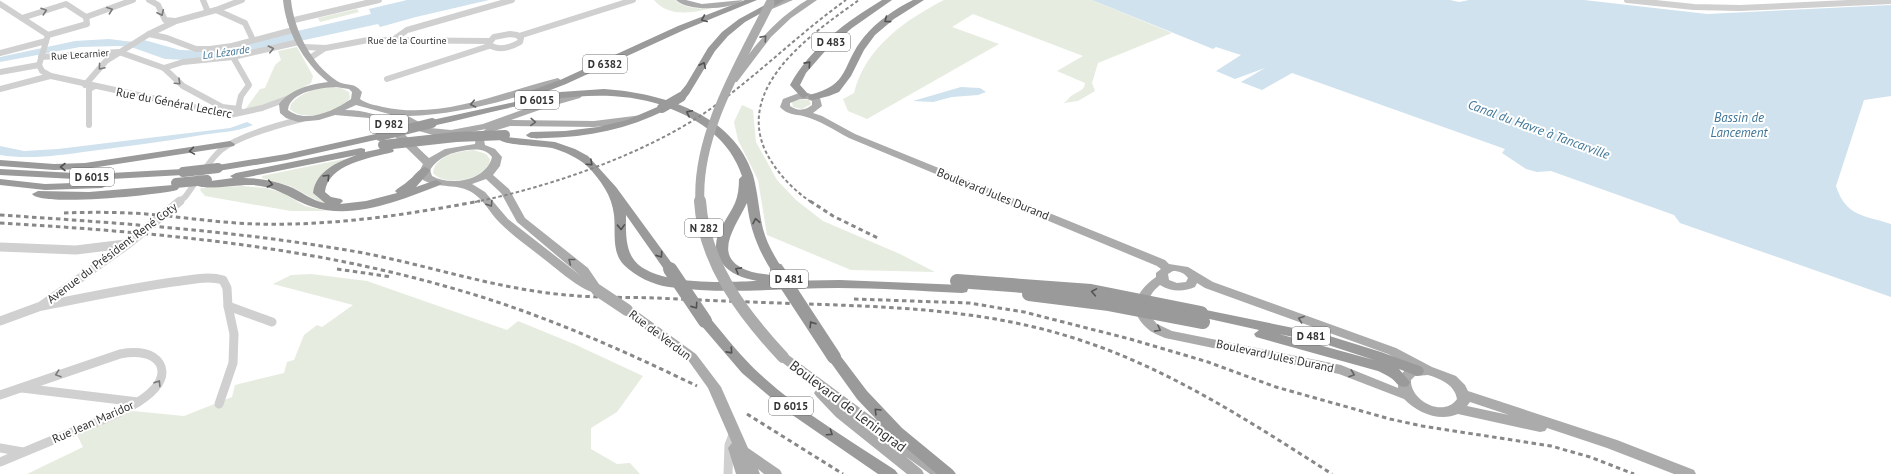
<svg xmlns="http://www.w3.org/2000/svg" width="1891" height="474" font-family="'PT Sans',sans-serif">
<rect width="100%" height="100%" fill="#fff"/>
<g fill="#e6ecdf">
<path d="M654 0H675C687 10 702 9 716 7 696 12 670 19 654 0Z"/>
<path d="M944 0H1092L1172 33 1098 63 1092 83 1095 91 1078 101 1063 103C1067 101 1068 99 1071 96 1077 91 1084 92 1085 83L1057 71 1083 56 973 14 952 27 999 44 867 119 848 111 843 99 854 93C865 48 905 20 944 0Z"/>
<path d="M357 9 359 12 320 22 318 18Z"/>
<path d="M297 47 313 76 311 83 285 98 244 111 260 89 265 88 275 65 281 60 278 51Z"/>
<path d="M334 87 341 88 349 92 350 98C339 112 304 123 290 109L291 104C302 91 318 88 334 87Z"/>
<path d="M800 99 809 100 811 104 802 109 793 107 792 102Z"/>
<path d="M742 105 753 110 756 142 777 180 796 200 823 221 900 254 935 272 851 270 767 235 758 180 738 140 734 122Z"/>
<path d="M474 150 486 154 490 159C489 179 445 188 433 173 435 155 459 151 474 150Z"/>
<path d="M354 157 314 191 316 196 328 203 320 202 290 186 262 178V176Z"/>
<path d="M243 186 266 188 283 193 305 206 327 211H291L205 196 200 190 201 188Z"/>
<path d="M311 274 367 281 507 330 518 321 574 344 643 376 617 412 591 428V449L617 464 630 463 640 474H27L83 447 76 433 133 411 184 416 232 397 235 385 284 373 287 362 294 360 304 335 317 325 322 327 353 305 273 284 291 275Z"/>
</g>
<g fill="#cfe2ee">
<path d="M407 0H489L416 17 380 27 378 24 254 51 186 60 165 59 131 47 118 46 80 47 0 62V57L75 41 109 39 133 42 144 40 180 50 210 51 371 14 369 9Z"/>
<path d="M1092 0H1450L1459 2 1469 0H1584L1707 14 1891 5V96L1864 100 1836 186C1846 217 1864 215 1891 224V297L1680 223 1674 215 1551 171 1537 172 1526 169 1502 153 1505 149 1292 73 1262 90 1241 82 1265 68 1235 79 1216 71 1241 55 1216 47 1213 49Z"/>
<path d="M961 87 980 88 986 92 978 95 952 97 933 102 913 101Z"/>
<path d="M247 122 253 125C235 133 216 132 196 136 162 142 126 146 91 151 61 155 30 160 0 155V146L24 151 58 149 230 128Z"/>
</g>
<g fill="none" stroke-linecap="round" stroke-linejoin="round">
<g stroke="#d0d0d0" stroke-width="6">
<path d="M149 0 158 5 165 20 175 21"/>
<path d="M203 0 208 12"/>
<path d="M1627 0 1694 7 1740 8 1891 1"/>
<path d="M0 4 48 35"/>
<path d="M216 10 245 23 253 40"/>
<path d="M86 17 133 0"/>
<path d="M22 18 66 4 86 17 87 24 48 35"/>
<path d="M290 21 379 0"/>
<path d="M149 34 167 38 196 49H210L232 46 293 30"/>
<path d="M510 34 517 35 521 38 520 42C510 48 498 51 488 44L494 37Z"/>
<path d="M48 35 39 65 42 71 51 76 230 115 262 108 289 98"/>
<path d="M519 36 633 0"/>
<path d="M393 40 407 30 512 0"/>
<path d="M304 47 326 48 368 40 489 41"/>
<path d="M0 53 46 41"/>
<path d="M41 57 119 52 164 68 183 86 222 107 239 109"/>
<path d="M233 57 249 85 241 96 237 113"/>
<path d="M310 58 325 48"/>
<path d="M164 68 183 62 233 57 299 42"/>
<path d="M0 72 39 65"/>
<path d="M387 79 489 46"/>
<path d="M85 85 106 61 149 34 176 21 216 10 242 0"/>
<path d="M0 89 50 76"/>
<path d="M89 125V89L93 87"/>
<path d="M179 202 185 197C195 184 209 160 221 150 240 135 278 125 302 119"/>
</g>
<g stroke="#d0d0d0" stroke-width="9">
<path d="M0 247 76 250 125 244"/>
<path d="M42 306C88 297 134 287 181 281 194 279 210 276 223 280L227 288 228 306 234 334 233 363 219 404"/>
<path d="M228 306 272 322"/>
<path d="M0 321 41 306 128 244 180 201"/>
<path d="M22 388 138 402"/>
<path d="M0 395 120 354C131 352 143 351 153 357 158 360 162 366 162 372 162 402 88 425 65 435 43 444 22 453 0 462"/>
<path d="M0 448 23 452"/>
<path d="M728 474 729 445 733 435"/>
</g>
<g fill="#ababab" fill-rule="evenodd">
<path d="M283 0H291C294 30 311 64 337 81 347 87 353 81 362 92L360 99C367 104 375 105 383 107 441 120 502 92 558 78L562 81 561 83C513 99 459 115 408 116L430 128 451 130 483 124 538 104 577 93 582 96 580 98 545 108 511 120 594 121 642 115 644 117 642 119 639 120 616 125 594 127 510 126 494 131 484 140 485 145 495 149 502 157 500 166 493 175 509 189 525 218 588 268 603 290 601 293C589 296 564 275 554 267 536 252 516 239 499 222 490 213 484 200 473 193 458 183 439 189 423 180L420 170 423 164 385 127 369 118 335 115 319 120 298 122 286 118 280 113 279 104C291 89 310 84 328 82 303 62 286 31 283 0ZM336 87 349 89 352 92 351 99C334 111 306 124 288 110 290 91 321 88 336 87ZM356 105 389 114 419 131 433 135 451 136 486 129 476 137 475 144 445 149 429 158C401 132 387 110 345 110ZM467 150C477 149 486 149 492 157 487 180 451 187 432 176L430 170C438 157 452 152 467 150ZM486 179 501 193 517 222 581 276 508 219 485 192 472 184Z"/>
<path d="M676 0H686L702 4 743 0C731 10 688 12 676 0Z"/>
<path d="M782 0H793L765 12H759L758 10Z"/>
<path d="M807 0H817L791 18 771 37 737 82H731L730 80C752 48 774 20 807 0Z"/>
<path d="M799 93H808L820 98 822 106 813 113 822 116 855 134 1165 260 1169 264 1188 267 1213 282 1396 348 1432 367 1456 376 1465 385 1468 391 1617 440 1694 470 1696 474H1674L1607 448 1547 428 1545 431 1540 432 1458 414C1439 422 1418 413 1404 399L1339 374 1165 338C1159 335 1152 333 1148 329 1126 311 1136 291 1156 277V273L1161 269 1157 266 849 138C834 130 819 120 803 116 795 114 787 115 780 107L783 99ZM800 99H807L812 101V105C805 111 797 111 790 106V103ZM1173 271C1180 271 1184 273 1188 278L1186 282 1177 283 1169 280 1168 274ZM1197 283 1205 288 1388 354 1412 367C1402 370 1398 377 1398 388L1341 365 1172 331 1157 324 1150 316C1146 302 1149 294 1160 285 1171 292 1184 292 1195 287ZM1428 375C1441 379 1455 385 1457 399 1444 418 1410 401 1411 380L1415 376ZM1470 402 1509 415 1467 406Z"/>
<path d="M627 306 631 307 696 354 721 387 748 448 780 470 782 474H764L758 469 760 474H736L728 448 732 443 708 388 688 360 623 313 621 310 623 307Z"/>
<path d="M783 353 787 354 914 448 946 470 948 474H930L905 456 922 470 924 474H907L836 417 816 396 814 393 817 389 779 360 777 357 779 354Z"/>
</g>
<g fill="#9a9a9a" fill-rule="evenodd">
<path d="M745 0H757L684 30 566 84 530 98 526 99 521 96 522 94 560 80 678 26Z"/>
<path d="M774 0H785L745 22 728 36 715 51 689 94 685 99H677L676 97 686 85 708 48 722 32 739 19Z"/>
<path d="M882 0H892L852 28 826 50 806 73 800 85 809 95 804 98 801 97 790 85C811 47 846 22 882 0Z"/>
<path d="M913 0H924L894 19 875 35 864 50 851 76 839 92 829 96 813 100 809 99 808 97 809 95C851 85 841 65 864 37 877 21 895 9 913 0Z"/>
<path d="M604 89C662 93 734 114 753 175 758 193 759 212 763 229 767 244 775 257 783 270L781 273H773C758 250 750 229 747 203 735 228 709 259 752 272 760 274 769 274 776 276L778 279 777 281 840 280 962 285 967 286 968 289 967 292 962 293C921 291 879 288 838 288 782 288 725 295 669 287 653 285 635 276 624 265 611 252 616 231 614 215 612 196 601 180 587 166 577 157 565 152 552 148 543 146 504 145 500 140L505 137 555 142 575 149 588 156 616 187 676 269 674 272H666L626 215C626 229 625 245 632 257 649 287 727 282 757 281 743 278 730 274 722 263 706 241 726 223 735 203 738 196 739 187 739 179L742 176C730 140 701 120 666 107V110C628 129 588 137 546 138 540 138 530 140 526 135L531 132 565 131 598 127 627 120 662 105C585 81 507 110 432 126L427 123 432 120 560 92Z"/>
<path d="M380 133 384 134 385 136 384 138 286 160 218 171 213 168 218 165 286 154Z"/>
<path d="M230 141 235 144 234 146 85 169 54 170 0 166V160L54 164 85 163Z"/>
<path d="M389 147 394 150 393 152C370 158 328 164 325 192L331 197 341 199 343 201 340 204 366 201 397 193 395 191C399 187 404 185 408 181 414 177 418 169 425 167L431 170 416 187 436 180 442 183 440 185C401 200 354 220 313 207 289 199 279 186 251 185 241 184 202 191 197 185L203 182 233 178 230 176 236 173 361 148 365 149V152ZM357 155C337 162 316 171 313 193L325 203C312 201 301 191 288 186 274 180 258 178 243 178Z"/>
<path d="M0 169 93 174 183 169 189 172 183 175 93 180 0 175Z"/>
<path d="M0 179 45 184 102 182 108 185 102 188 45 190 0 185Z"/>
<path d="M173 185 177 186 179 188 177 190C158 195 42 207 32 194L38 191 89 192Z"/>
<path d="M1201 309 1323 334 1381 352 1422 367 1424 371 1422 375 1417 376 1399 369 1410 382 1408 386C1398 389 1398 383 1391 378 1387 375 1382 373 1378 371L1256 337 1254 334 1259 330 1196 316 1194 313 1196 310ZM1279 334 1322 343 1374 360Z"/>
<path d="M705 317 710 318C726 337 742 358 761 375 801 412 850 440 895 470L898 474H878L788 412 742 373 700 324 698 321 700 318Z"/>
<path d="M834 352 839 354 867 391 902 428 953 470 956 474H937L892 436 857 399 829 360 827 357 829 354Z"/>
</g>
<g stroke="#888" stroke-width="2" stroke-dasharray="3.5 2.5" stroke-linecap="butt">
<path d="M475 202C549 187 643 155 706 112 755 78 797 35 846 0"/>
<path d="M811 202C792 189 775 171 765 150 736 85 814 32 859 0"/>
</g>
<g stroke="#888" stroke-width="3" stroke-dasharray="4.5 3.5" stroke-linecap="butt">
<path d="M810 201 833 216 880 239"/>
<path d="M64 213C91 212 119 212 146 214 183 217 220 223 257 224 332 226 406 215 480 201"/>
<path d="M0 215C120 223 239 231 358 252 428 265 496 289 567 295 597 298 628 297 657 298 717 301 777 303 837 305 921 308 1003 314 1083 341 1173 371 1252 423 1332 474"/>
<path d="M0 223C151 232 302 245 448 287 535 311 616 347 697 386"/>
<path d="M337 269 392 277"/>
<path d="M854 299 969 303 1024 312 1130 339 1208 362 1276 387 1390 419 1422 426 1551 446 1590 457 1634 474"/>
<path d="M747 414 843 474"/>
</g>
<path stroke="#ababab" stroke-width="9" d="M700 202C696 134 741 62 770 3"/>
<g stroke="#ababab" stroke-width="12">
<path d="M700 201C704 263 742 313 783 357"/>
<path d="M597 290 627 310"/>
</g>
<g stroke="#9a9a9a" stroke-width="10">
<path d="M662 108 681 97"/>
<path d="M380 136 432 123"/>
<path d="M383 145 456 137 505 135"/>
<path d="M183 172 218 168"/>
<path d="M176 183 207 180"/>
</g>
<g stroke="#9a9a9a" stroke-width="14">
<path d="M670 269 705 321"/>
<path d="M777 270 834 357"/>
<path d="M957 281 1091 291 1201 313"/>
<path d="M1029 294 1109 304 1203 322"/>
</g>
</g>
<defs><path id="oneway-chevron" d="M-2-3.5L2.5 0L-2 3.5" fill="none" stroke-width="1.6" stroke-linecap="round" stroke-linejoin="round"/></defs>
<g stroke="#7a7a7a">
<use href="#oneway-chevron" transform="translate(110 10) rotate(-20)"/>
<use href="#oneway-chevron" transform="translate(44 11) rotate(-18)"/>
<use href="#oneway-chevron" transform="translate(161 13) rotate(65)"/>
<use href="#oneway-chevron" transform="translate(271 49) rotate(-13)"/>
<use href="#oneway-chevron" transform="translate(101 67) rotate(130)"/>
<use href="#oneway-chevron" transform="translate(178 82) rotate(43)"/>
<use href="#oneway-chevron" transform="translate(58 374) rotate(161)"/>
<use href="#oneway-chevron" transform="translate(158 383) rotate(-58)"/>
</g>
<g stroke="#525252">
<use href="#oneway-chevron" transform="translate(704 19) rotate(158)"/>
<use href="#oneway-chevron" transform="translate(887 20) rotate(143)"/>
<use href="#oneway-chevron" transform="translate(808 64) rotate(-48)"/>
<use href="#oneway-chevron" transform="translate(703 65) rotate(-64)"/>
<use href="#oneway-chevron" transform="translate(689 113) rotate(-153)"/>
<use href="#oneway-chevron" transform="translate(192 151) rotate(171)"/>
<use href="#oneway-chevron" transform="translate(590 163) rotate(42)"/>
<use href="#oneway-chevron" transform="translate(63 167) rotate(180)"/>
<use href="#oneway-chevron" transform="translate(327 177) rotate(-46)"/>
<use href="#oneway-chevron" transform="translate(270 184) rotate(12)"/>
<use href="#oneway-chevron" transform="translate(756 221) rotate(-101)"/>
<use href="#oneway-chevron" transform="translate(621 227) rotate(88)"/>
<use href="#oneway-chevron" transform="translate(660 255) rotate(55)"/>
<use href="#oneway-chevron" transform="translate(738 270) rotate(-151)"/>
<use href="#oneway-chevron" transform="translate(1094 292) rotate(-170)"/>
<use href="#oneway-chevron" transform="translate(695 306) rotate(55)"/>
<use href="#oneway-chevron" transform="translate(812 324) rotate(-123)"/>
<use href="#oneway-chevron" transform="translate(730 351) rotate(48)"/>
<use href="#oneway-chevron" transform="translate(877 411) rotate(-134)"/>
<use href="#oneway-chevron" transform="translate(830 433) rotate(34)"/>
</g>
<g stroke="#636363">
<use href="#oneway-chevron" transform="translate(764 38) rotate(-48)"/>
<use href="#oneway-chevron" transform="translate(473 104) rotate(168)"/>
<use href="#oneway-chevron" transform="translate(533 122) rotate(2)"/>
<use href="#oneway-chevron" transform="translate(490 204) rotate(58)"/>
<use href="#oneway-chevron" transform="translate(571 261) rotate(-142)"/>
<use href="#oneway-chevron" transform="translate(1301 319) rotate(-160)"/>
<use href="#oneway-chevron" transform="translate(1158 329) rotate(28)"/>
<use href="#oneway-chevron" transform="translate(1352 374) rotate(19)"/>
</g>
<g text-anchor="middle" stroke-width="4" stroke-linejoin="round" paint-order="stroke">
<g font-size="10" fill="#333" stroke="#fff">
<text x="407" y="44">Rue de la Courtine</text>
<text transform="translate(80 54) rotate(-4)" y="4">Rue Lecarnier</text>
</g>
<g fill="#fff" stroke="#707070" stroke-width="1">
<rect x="812" y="33" width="38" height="18" rx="3"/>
<rect x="583" y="55" width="44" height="18" rx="3"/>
<rect x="515" y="91" width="44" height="18" rx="3"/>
<rect x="370" y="115" width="38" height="18" rx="3"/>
<rect x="70" y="168" width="44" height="18" rx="3"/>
<rect x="685" y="219" width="38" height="18" rx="3"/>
<rect x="770" y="270" width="38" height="18" rx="3"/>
<rect x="1292" y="327" width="38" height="18" rx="3"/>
<rect x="769" y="397" width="44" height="18" rx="3"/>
</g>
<g font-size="11" font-weight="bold" fill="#333">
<text x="831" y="46">D 483</text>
<text x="605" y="68">D 6382</text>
<text x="537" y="104">D 6015</text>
<text x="389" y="128">D 982</text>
<text x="92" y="181">D 6015</text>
<text x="704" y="232">N 282</text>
<text x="789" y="283">D 481</text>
<text x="1311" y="340">D 481</text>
<text x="791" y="410">D 6015</text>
</g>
<g font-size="11" font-style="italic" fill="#3f7597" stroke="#fff">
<text transform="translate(226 52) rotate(-8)" y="4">La Lézarde</text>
</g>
<g font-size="12" fill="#333" stroke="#fff">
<text transform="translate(174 103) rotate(11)" y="4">Rue du Général Leclerc</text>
<text transform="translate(993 194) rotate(22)" y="4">Boulevard Jules Durand</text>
<text transform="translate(112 253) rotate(-37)" y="4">Avenue du Président René Coty</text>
<text transform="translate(660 335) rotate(37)" y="4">Rue de Verdun</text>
<text transform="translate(1275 356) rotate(12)" y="4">Boulevard Jules Durand</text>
<text transform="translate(93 422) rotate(-24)" y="4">Rue Jean Maridor</text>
</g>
<g font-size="13" font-style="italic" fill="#3f7597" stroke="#fff">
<text x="1739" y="122">Bassin de<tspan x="1739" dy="15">Lancement</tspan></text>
<text transform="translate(1539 129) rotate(20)" y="5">Canal du Havre à Tancarville</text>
</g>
<g font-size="14" fill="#333" stroke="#fff">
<text transform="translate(848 406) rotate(37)" y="5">Boulevard de Leningrad</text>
</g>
</g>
</svg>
